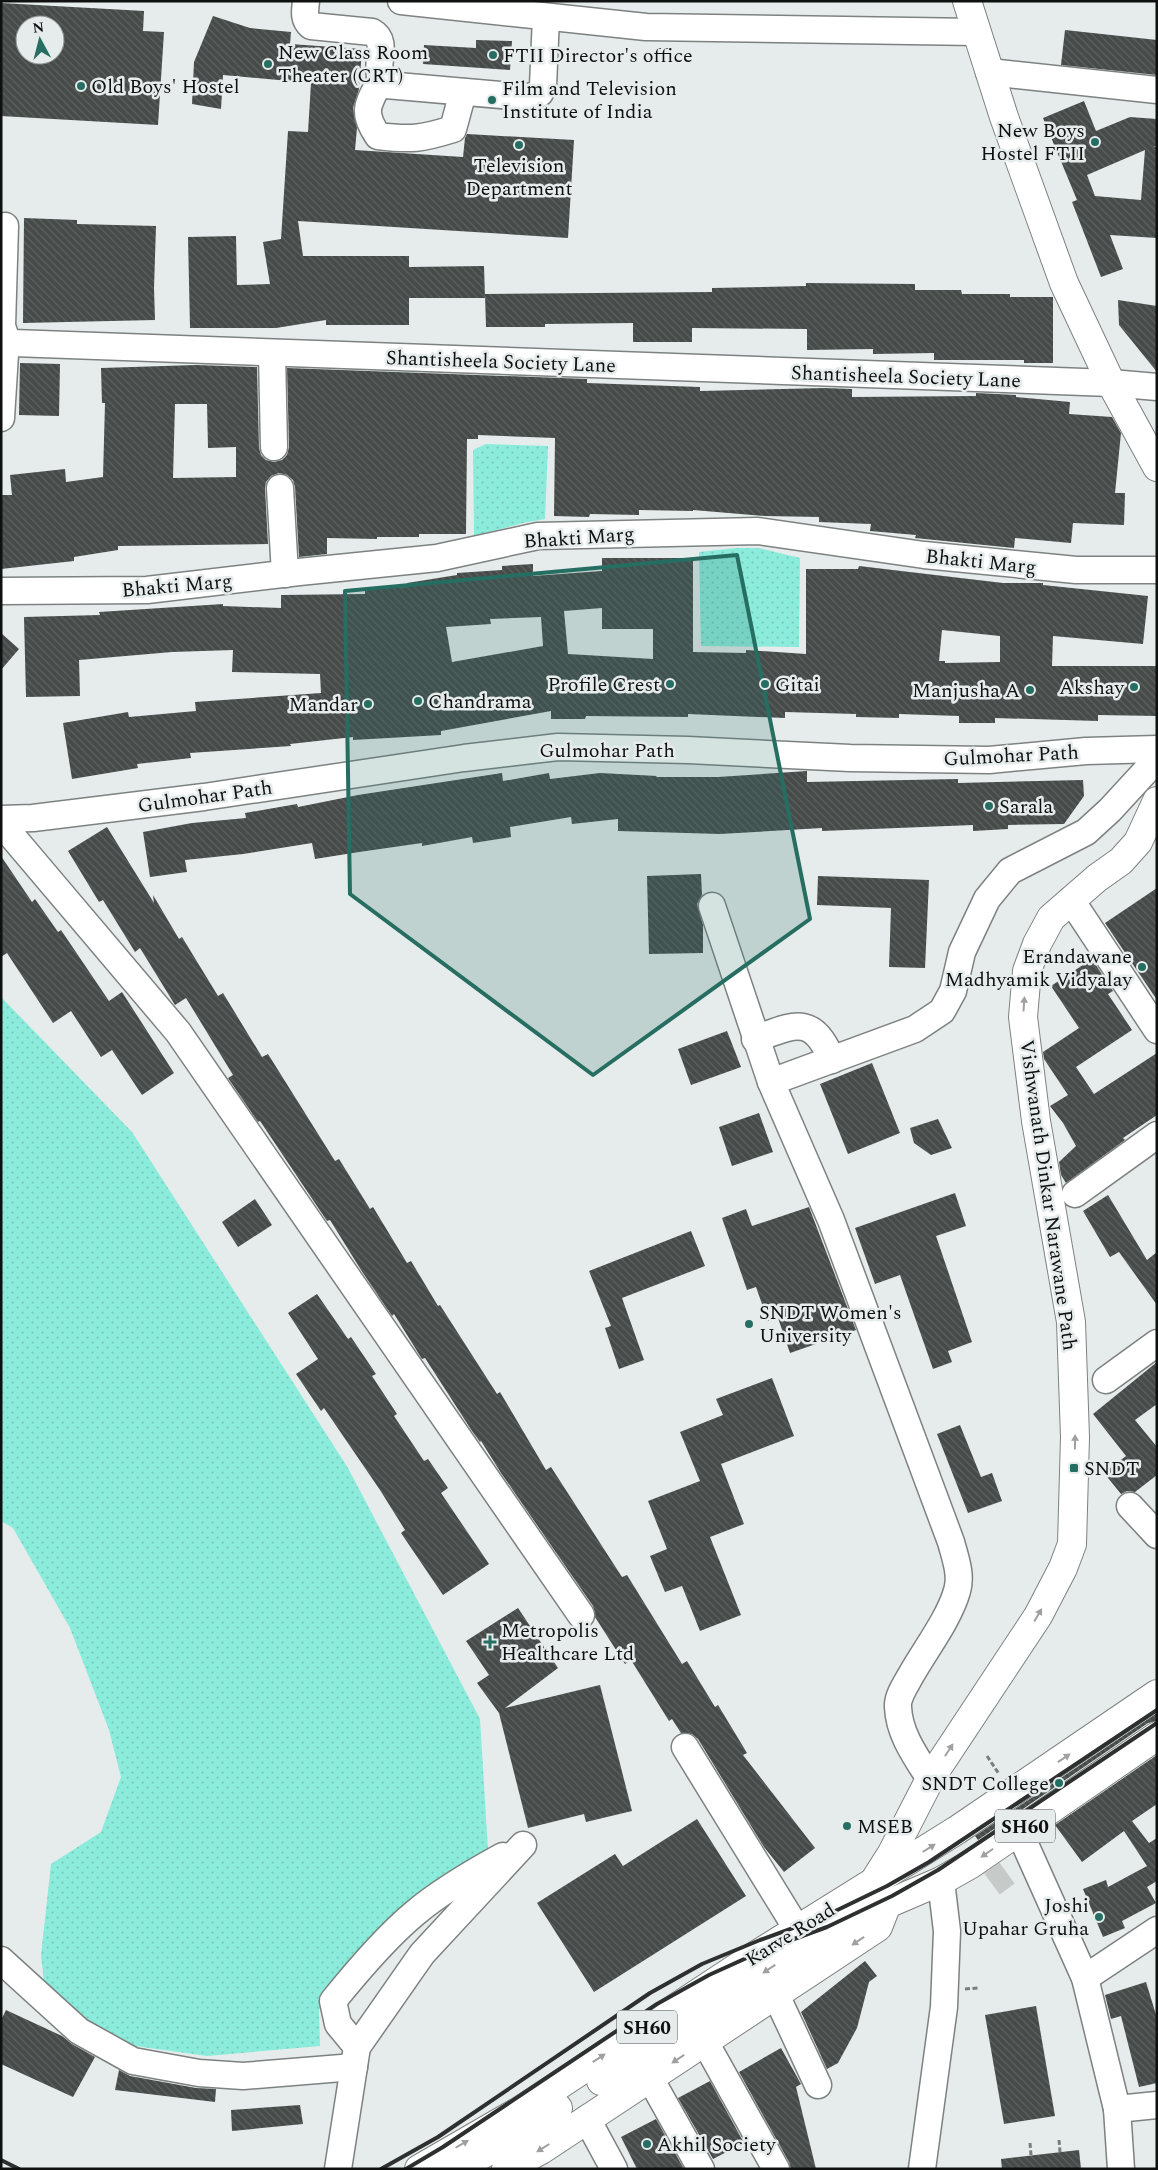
<svg xmlns="http://www.w3.org/2000/svg" width="1158" height="2170" font-family="Spectral,serif">
<defs>
<pattern id="grass-dots" width="8" height="8" patternUnits="userSpaceOnUse" patternTransform="scale(1.25)"><rect width="8" height="8" fill="#8becdb"/><path d="M2 2h.1M6 6h.1" fill="none" stroke="#77c9bb" stroke-width="1.8" stroke-linecap="round"/></pattern>
<pattern id="building-back-hatch" width="6" height="6" patternUnits="userSpaceOnUse" patternTransform="scale(1.25)"><rect width="6" height="6" fill="#464b4a"/><path d="M-1 5l2 2M0 0l6 6M5-1l2 2" fill="none" stroke="#5d6160"/></pattern>
</defs>
<rect width="100%" height="100%" fill="#e6eceb"/>
<g fill="url(#grass-dots)">
<path d="M486 444 548 446 545 519 523 523 474 536 473 450Z"/>
<path d="M736 548H759L800 558 799 647 701 646 699 552Z"/>
<path d="M1 997 132 1132 348 1468 480 1719 488 1850 335 1981 319 2010 320 2046 207 2056 128 2045 45 1992 41 1955 51 1864 101 1832 121 1777 109 1730 70 1628 13 1528 1 1521Z"/>
</g>
<g fill="url(#building-back-hatch)" fill-rule="evenodd">
<path d="M1 3 144 11 143 31 164 32 158 125 1 116ZM25 25H55V55H25Z"/>
<path d="M213 16 250 28 291 32 290 44 362 49 359 89 353 108 357 128 355 150 463 157 465 138 467 134 574 140 568 238 298 221 303 256H409V267L484 266 485 298H409V325H326V320L276 328H190L188 237 236 236 237 285 270 284 263 242 281 239 288 131 308 132 311 83 223 75 221 109 192 104 194 62Z"/>
<path d="M1065 30 1157 40V75L1061 65Z"/>
<path d="M476 40 512 41 510 70 423 64 424 45 476 48Z"/>
<path d="M1084 101 1096 131 1130 117 1157 119V146L1153 147H1157V238L1110 235 1123 269 1101 277 1072 202 1077 200 1043 118ZM1145 150 1141 200 1095 196 1087 175Z"/>
<path d="M24 218 77 220V224L156 226 154 288 155 320 23 323Z"/>
<path d="M806 283 915 284V290H961L962 294H1010V297H1053V363H1024V360H934V353L873 354V349L807 350V329L692 328V342H633V323L545 324V327H486L485 294 712 292V288L806 286Z"/>
<path d="M1118 300 1157 306V372L1119 325Z"/>
<path d="M20 363 60 364 59 416 19 415Z"/>
<path d="M196 365 257 367 259 448 261 455 266 460 274 462 282 460 287 455 289 447 287 368 587 379V383L700 387V391L824 388 852 389V397L976 396V393L1016 395V397L1070 402 1069 414 1112 417 1121 433 1115 493H1125L1124 525 1073 523 1071 543 1015 538 1014 548 915 538 916 535 870 531 871 524 819 522V517L765 516 693 510V511L639 510V515L590 514 589 517 554 516 555 438 478 435V439H467L466 534H419V537H377V539L327 538V554L299 557 295 487 293 480 287 475 279 473 271 476 266 482 265 488 268 544 118 546V550L74 557V561L1 569V495H12L10 475 65 469 66 482 103 477 105 403H102L101 368ZM175 404H207L208 448 236 447V477L173 478Z"/>
<path d="M602 558H693V652L746 653V650L806 654V569H858L859 566 1003 583H1043V585L1148 596 1143 644 1053 636 1052 666H1157V716L1098 715V721L995 718V723H959V716L899 714V718L856 717V714L785 712V718L688 714V717L586 716 585 719H551V711L441 731V735L353 740V737L290 744 291 746 190 753 191 758 137 764 138 768 72 779 63 723 128 712 129 717 196 711 195 702 321 693 320 674 232 672 233 650 172 652 79 660 80 696 26 697 24 617 100 615 99 612 223 604V606L281 608V595L365 594V589L408 587 407 583 457 575V573L502 570V566L533 564V576L602 571ZM602 608V629H653V659L568 654 564 611ZM541 617 543 646 452 662 446 627 491 624 490 619ZM942 630 1000 636V662L945 663V661H939Z"/>
<path d="M1 633 19 649 1 670Z"/>
<path d="M807 771V782L958 779V783L1083 780 1084 796 1064 824 1008 825V829L973 831V825L822 831V828L720 834 618 831V819L572 824 571 817 510 827 511 837 473 843 472 837 422 846V843L359 852 315 859 312 843 243 854 185 860 187 872 150 877 143 832 192 823 246 818 245 813 297 804 298 807 358 795 502 773 503 781 549 773 550 779 600 773 657 776 656 777H718Z"/>
<path d="M107 827 154 903 153 895 179 939 182 937 218 996 223 993 262 1057 268 1054 335 1161 339 1159 370 1209 373 1207 407 1263 411 1261 438 1306 440 1305 497 1394 500 1392 546 1470 551 1467 622 1577 627 1575 682 1664 687 1661 715 1707 718 1705 747 1753 743 1755 815 1848 784 1872 764 1847 698 1739 692 1734 681 1733 672 1719 669 1721 631 1660 625 1664 595 1617 593 1606 501 1473 481 1441 480 1442 472 1431 425 1358 422 1359 394 1314 392 1316 361 1270 330 1220 327 1221 260 1121 258 1122 228 1078 233 1075 186 998 175 1005 140 948 135 952 103 900 99 902 68 851Z"/>
<path d="M1 856 32 902 35 899 58 932 61 930 109 1001 122 992 174 1073 142 1095 112 1050 101 1057 71 1011 53 1023 7 953 1 957Z"/>
<path d="M701 874 702 895 697 904 703 925V953L649 954 647 876Z"/>
<path d="M818 876 929 880 925 968 889 967 891 908 817 905Z"/>
<path d="M1157 888V1000L1105 923Z"/>
<path d="M1092 959 1113 991 1108 994 1132 1030 1076 1067 1094 1094 1157 1053V1115L1123 1138 1125 1140 1066 1183 1061 1175 1059 1162 1076 1146 1063 1123 1050 1106 1068 1095 1044 1059 1043 1052 1079 1028 1051 986Z"/>
<path d="M727 1031 741 1067 691 1085 678 1049Z"/>
<path d="M872 1063 900 1133 848 1154 820 1084Z"/>
<path d="M759 1113 773 1152 732 1166 719 1127Z"/>
<path d="M938 1119 952 1148 931 1155 914 1143 910 1128Z"/>
<path d="M955 1193 966 1226 936 1236 972 1342 948 1351 952 1362 933 1369 900 1275 875 1284 855 1228Z"/>
<path d="M1108 1195 1147 1260 1157 1252V1305L1119 1252 1110 1257 1083 1211Z"/>
<path d="M255 1199 272 1225 238 1247 222 1222Z"/>
<path d="M809 1207 856 1330 790 1353 778 1318 768 1321 756 1287 747 1290 722 1218 746 1209 752 1226Z"/>
<path d="M691 1231 705 1266 622 1298 644 1360 619 1369 605 1328 611 1326 589 1271Z"/>
<path d="M317 1294 348 1339 351 1337 376 1374 372 1376 397 1414 394 1416 424 1461 428 1459 448 1488 441 1493 489 1564 443 1595 401 1533 405 1530 380 1490 324 1408 321 1411 296 1374 318 1359 288 1313Z"/>
<path d="M1157 1362V1404L1135 1420 1157 1447V1475L1135 1492 1127 1491 1121 1494 1104 1473 1126 1456 1093 1414Z"/>
<path d="M772 1378 794 1436 721 1464 744 1524 710 1537 741 1615 700 1631 682 1586 665 1592 650 1556 667 1549 648 1501 700 1481 680 1432 723 1415 716 1399Z"/>
<path d="M960 1425 981 1477 992 1473 1002 1501 968 1513 937 1434Z"/>
<path d="M518 1608 558 1668 505 1708 600 1685 632 1811 586 1822 584 1814 528 1828 499 1713 477 1683 489 1675 466 1641Z"/>
<path d="M1157 1713V1721L1148 1723 978 1840 975 1836Z"/>
<path d="M1157 1755V1804L1132 1821 1149 1843 1157 1838V1881L1147 1887 1156 1903 1122 1921 1125 1928 1103 1937 1083 1889 1106 1880 1108 1887 1147 1866 1124 1831 1082 1862 1055 1825Z"/>
<path d="M697 1819 746 1896 594 1992 537 1903 615 1854 623 1866Z"/>
<path d="M865 1961 877 1976 869 1982 857 2028 838 2063 827 2069 801 2012Z"/>
<path d="M1146 1982 1157 2018V2083L1139 2087 1121 2016 1111 2019 1105 1995Z"/>
<path d="M1036 2006 1055 2116 1004 2124 985 2015Z"/>
<path d="M6 2010 62 2036 72 2044 95 2057 73 2097 1 2064V2020Z"/>
<path d="M781 2048 801 2084 796 2087 816 2169H791L789 2162 739 2072Z"/>
<path d="M119 2070 130 2076 196 2088 216 2089 215 2102 115 2090Z"/>
<path d="M710 2081 744 2143 713 2159 678 2098Z"/>
<path d="M300 2105 303 2124 232 2131 231 2110Z"/>
<path d="M656 2119 684 2169H637L621 2137Z"/>
<path d="M1079 2150 1081 2169H1002L1001 2159Z"/>
</g>
<g fill="none" stroke-linecap="round" stroke-linejoin="round">
<path stroke="#c6cbca" stroke-width="26" stroke-dasharray="26 13" stroke-linecap="butt" d="M992 1884 1007 1873"/>
<defs>
<g id="minor">
<path d="M306 1C305 11 303 19 311 26L372 32C392 43 369 71 386 85L512 96 531 97 540 93 543 86 546 17"/>
<path d="M401 1 646 27 976 32"/>
<path d="M989 72 1157 90"/>
<path d="M380 81C368 105 361 111 378 136 411 140 421 139 453 129L463 92"/>
<path d="M5 226 2 326 6 338 13 343 1111 383 1157 387"/>
<path d="M272 353 274 447"/>
<path d="M1 418 6 338"/>
<path d="M280 488 285 574"/>
<path d="M1 591 147 590 299 572 437 558 538 536 758 531 924 555 1076 570H1157"/>
<path d="M1 819 33 818 204 797 464 758 558 747 688 750 850 758 989 760 1086 751 1157 749"/>
<path d="M1 823 178 1032 581 1615"/>
<path d="M1071 900 1157 1030"/>
<path d="M712 906 771 1082 831 1220 951 1542C955 1557 962 1575 957 1591 949 1619 925 1650 911 1675 906 1684 897 1697 898 1707 899 1734 916 1757 930 1779"/>
<path d="M755 1039C794 1025 812 1013 832 1060"/>
<path d="M771 1082 915 1029 942 1011 953 991 962 952 987 899 1010 871 1086 832 1110 810 1157 759"/>
<path d="M1075 1194 1157 1135"/>
<path d="M1106 1380 1157 1343"/>
<path d="M1130 1506 1157 1535"/>
<path d="M685 1747 797 1929"/>
<path d="M1019 1831 1085 1978 1117 2109 1121 2169"/>
<path d="M1 1960 79 2031 133 2061 199 2073 243 2076 354 2067"/>
<path d="M1085 1978 1157 1930"/>
<path d="M776 1995 818 2085"/>
<path d="M705 2042 776 2169"/>
<path d="M357 2047 338 2024 333 2001C358 1970 385 1938 415 1913 441 1891 472 1873 503 1856"/>
<path d="M650 2078 701 2169"/>
<path d="M1117 2109 1157 2105"/>
<path d="M587 2119 614 2169"/>
<path d="M338 2169 357 2047 422 1954 523 1845"/>
<path d="M922 2169 944 2007 947 1931 941 1881"/>
</g>
<g id="major">
<path d="M967 1 1004 117 1064 283 1111 383 1157 467"/>
<path d="M873 1883 892 1853 930 1779 1038 1616 1063 1568 1072 1544 1075 1437 1071 1322 1036 1121 1023 1017 1027 971 1037 944 1051 918 1097 878 1121 861 1138 842 1157 801"/>
<path d="M601 2081 836 1926 941 1881 971 1864 1157 1736"/>
<path d="M419 2169 521 2110 750 1959 957 1830 1157 1694"/>
<path d="M457 2169 530 2127 558 2108"/>
<path d="M506 2169 541 2150 878 1927 887 1904"/>
</g>
</defs>
<use href="#minor" stroke="#7d8281" stroke-width="29"/>
<use href="#major" stroke="#7d8281" stroke-width="30"/>
<g stroke="#797d7c" stroke-width="3" stroke-dasharray="5 2.5" stroke-linecap="butt">
<path d="M987 1756 999 1774"/>
<path d="M965 1989 978 1988"/>
<path d="M1059 2140 1060 2152"/>
<path d="M1030 2143 1031 2155"/>
</g>
<use href="#minor" stroke="#fff" stroke-width="26"/>
<use href="#major" stroke="#fff" stroke-width="28"/>
<g stroke="#2d302f" stroke-width="4">
<path d="M1 2160 19 2169"/>
<path d="M381 2169 438 2137 650 1993 702 1964 760 1940 823 1917 887 1886 929 1862 1157 1710"/>
<path d="M406 2169 443 2147 657 2004 709 1975 764 1950 827 1927 892 1896 938 1870 1157 1723"/>
</g>
</g>
<defs><path id="oneway-solid" d="M-6-.8H1V-3.2L6.5 0L1 3.2V.8H-6Z" transform="scale(1.25)"/></defs>
<g fill="#9fa09f">
<use href="#oneway-solid" transform="translate(1024 1004) rotate(-86)"/>
<use href="#oneway-solid" transform="translate(1075 1442) rotate(-89)"/>
<use href="#oneway-solid" transform="translate(1038 1615) rotate(-60)"/>
<use href="#oneway-solid" transform="translate(949 1750) rotate(-57)"/>
<use href="#oneway-solid" transform="translate(1064 1758) rotate(-34)"/>
<use href="#oneway-solid" transform="translate(929 1848) rotate(-32)"/>
<use href="#oneway-solid" transform="translate(987 1853) rotate(145)"/>
<use href="#oneway-solid" transform="translate(858 1941) rotate(146)"/>
<use href="#oneway-solid" transform="translate(769 1969) rotate(147)"/>
<use href="#oneway-solid" transform="translate(599 2058) rotate(-33)"/>
<use href="#oneway-solid" transform="translate(678 2059) rotate(147)"/>
<use href="#oneway-solid" transform="translate(462 2144) rotate(-30)"/>
<use href="#oneway-solid" transform="translate(543 2148) rotate(148)"/>
</g>
<path fill="#266d62" fill-opacity="0.2" stroke="#266d62" stroke-width="4" stroke-linejoin="round" d="M737 555 810 919 593 1075 350 894 345 591Z"/>
<g fill="#266d62" stroke="#e6eceb" stroke-width="2">
<circle cx="493" cy="55" r="5"/>
<circle cx="268" cy="64" r="5"/>
<circle cx="81" cy="86" r="5"/>
<circle cx="492" cy="100" r="5"/>
<circle cx="1095" cy="142" r="5"/>
<circle cx="519" cy="145" r="5"/>
<circle cx="670" cy="684" r="5"/>
<circle cx="765" cy="684" r="5"/>
<circle cx="1134" cy="687" r="5"/>
<circle cx="1030" cy="690" r="5"/>
<circle cx="418" cy="701" r="5"/>
<circle cx="368" cy="704" r="5"/>
<circle cx="989" cy="806" r="5"/>
<circle cx="1142" cy="967" r="5"/>
<circle cx="749" cy="1324" r="5"/>
<rect x="1069" y="1463" width="10" height="10" rx="2.5"/>
<path d="M487.5 1634.5h5v5h5v5h-5v5h-5v-5h-5v-5h5z"/>
<circle cx="1059" cy="1783" r="5"/>
<circle cx="847" cy="1826" r="5"/>
<circle cx="1099" cy="1917" r="5"/>
<circle cx="647" cy="2144" r="5"/>
</g>
<g text-anchor="middle" stroke-width="5" stroke-linejoin="round" paint-order="stroke">
<g fill="#e6eceb" stroke="#505352" stroke-width="1">
<rect x="995" y="1809.5" width="60" height="33" rx="4"/>
<rect x="617" y="2010.5" width="60" height="33" rx="4"/>
</g>
<g font-size="19" font-weight="bold" fill="#0f1110">
<text x="1025" y="1833">SH60</text>
<text x="647" y="2034">SH60</text>
</g>
<g font-size="20" fill="#0f1110" stroke="#e6eceb" text-anchor="start">
<text x="278" y="59">New Class Room<tspan x="278" dy="23">Theater (CRT)</tspan></text>
<text x="503" y="62">FTII Director's office</text>
<text x="91" y="93">Old Boys' Hostel</text>
<text x="502" y="95">Film and Television<tspan x="502" dy="23">Institute of India</tspan></text>
<text x="1085" y="137" text-anchor="end">New Boys<tspan x="1085" dy="23">Hostel FTII</tspan></text>
<text x="519" y="172" text-anchor="middle">Television<tspan x="519" dy="23">Department</tspan></text>
<text x="660" y="691" text-anchor="end">Profile Crest</text>
<text x="775" y="691">Gitai</text>
<text x="1124" y="694" text-anchor="end">Akshay</text>
<text x="1020" y="697" text-anchor="end">Manjusha A</text>
<text x="428" y="708">Chandrama</text>
<text x="358" y="711" text-anchor="end">Mandar</text>
<text x="999" y="813">Sarala</text>
<text x="1132" y="963" text-anchor="end">Erandawane<tspan x="1132" dy="23">Madhyamik Vidyalay</tspan></text>
<text x="759" y="1319">SNDT Women's<tspan x="759" dy="23">University</tspan></text>
<text x="1084" y="1475">SNDT</text>
<text x="501" y="1637">Metropolis<tspan x="501" dy="23">Healthcare Ltd</tspan></text>
<text x="1049" y="1790" text-anchor="end">SNDT College</text>
<text x="857" y="1833">MSEB</text>
<text x="1089" y="1912" text-anchor="end">Joshi<tspan x="1089" dy="23">Upahar Gruha</tspan></text>
<text x="657" y="2151">Akhil Society</text>
</g>
<g font-size="20" fill="#0f1110" stroke="#e6eceb">
<text transform="translate(501 361) rotate(2)" y="7">Shantisheela Society Lane</text>
<text transform="translate(906 376) rotate(2)" y="7">Shantisheela Society Lane</text>
<text transform="translate(579 537) rotate(-4)" y="7">Bhakti Marg</text>
<text transform="translate(981 561) rotate(6)" y="7">Bhakti Marg</text>
<text transform="translate(177 585) rotate(-5)" y="7">Bhakti Marg</text>
<text x="607" y="757">Gulmohar Path</text>
<text transform="translate(1011 755) rotate(-3)" y="7">Gulmohar Path</text>
<text transform="translate(205 796) rotate(-8)" y="7">Gulmohar Path</text>
<text transform="translate(1049 1195) rotate(82)" y="7">Vishwanath Dinkar Narawane Path</text>
<text transform="translate(790 1934) rotate(-32)" y="7">Karve Road</text>
</g>
</g>
<rect width="1158" height="2170" fill="none" stroke="#0f1110" stroke-width="5"/>
<g transform="translate(40 40) rotate(353)"><circle r="24" fill="#e6eceb" stroke="#909493"/>
<path d="M0-4L9 19L0 12L-9 19Z" fill="#266d62"/>
<text y="-8" font-size="14" font-weight="bold" text-anchor="middle" fill="#0f1110">N</text>
</g>
</svg>
